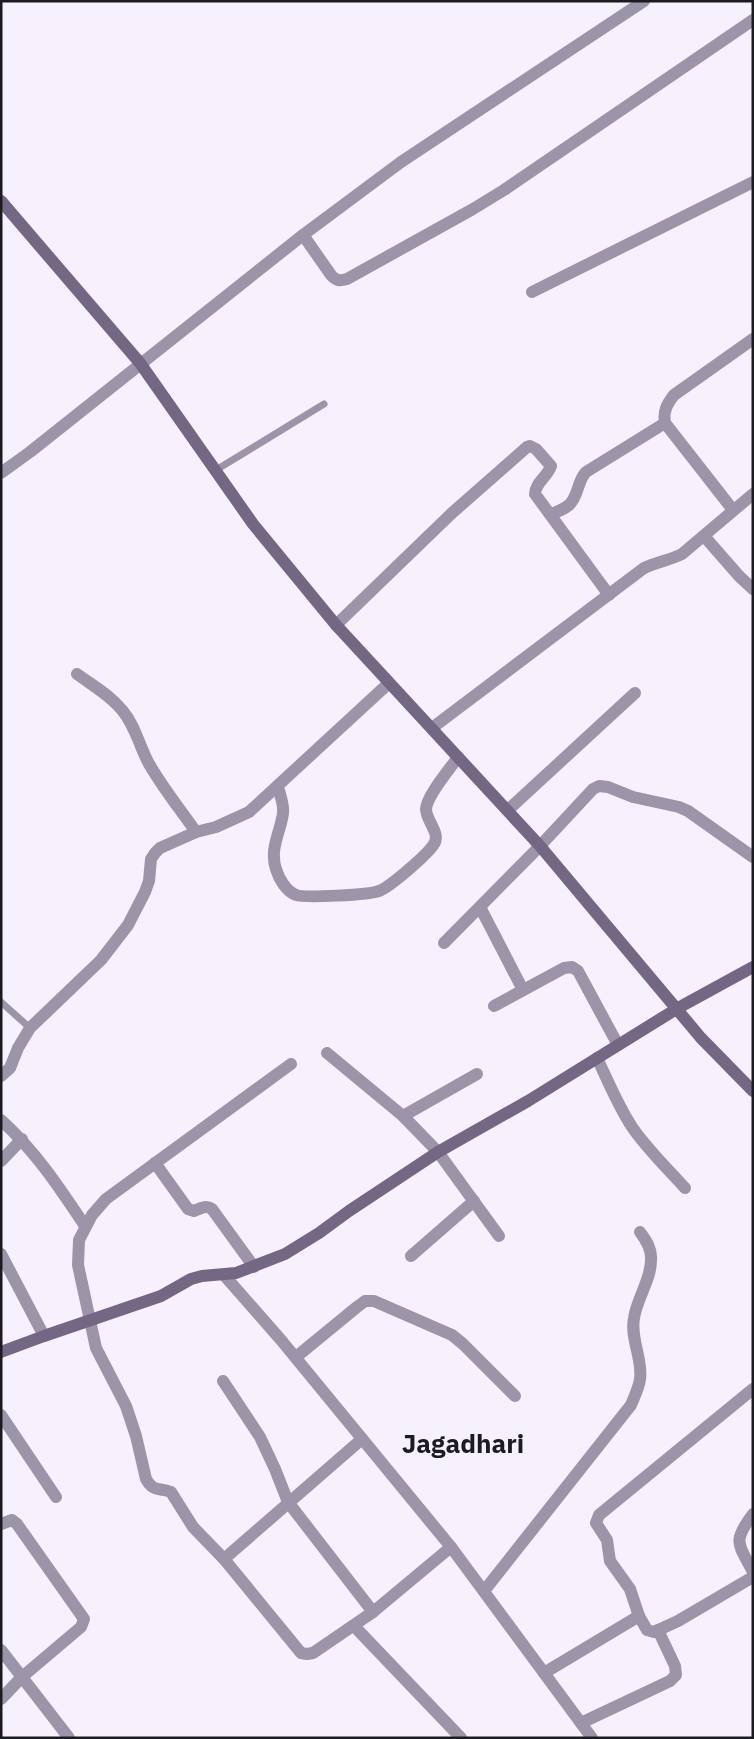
<svg xmlns="http://www.w3.org/2000/svg" width="754" height="1739" font-family="'IBM Plex Sans',sans-serif">
<rect width="100%" height="100%" fill="#f6f1fc"/>
<g fill="none" stroke-linecap="round" stroke-linejoin="round">
<g stroke="#9c94a9" stroke-width="7">
<path d="M216 470 324 404"/>
<path d="M1 1002 30 1028"/>
</g>
<g stroke="#9c94a9" stroke-width="12">
<path d="M303 235 331 275C336 281 340 281 347 279L473 209 504 190 753 20"/>
<path d="M532 292 753 182"/>
<path d="M1 473 30 452 303 235 401 162 644 1"/>
<path d="M733 510 665 423C663 411 667 404 674 395L753 339"/>
<path d="M551 514C557 512 564 509 569 505 579 496 577 481 586 472L665 423"/>
<path d="M704 536 739 576 753 589"/>
<path d="M336 625 452 513 527 447 530 446 536 449 551 466C548 476 535 483 535 494L609 595"/>
<path d="M77 674C92 685 110 695 122 710 135 725 139 745 148 762 162 787 180 809 196 832"/>
<path d="M432 728 644 568C657 562 670 560 682 554L753 494"/>
<path d="M278 787C280 795 284 804 283 813 281 831 269 849 276 869 279 879 286 891 296 895 304 898 370 895 379 891 390 887 428 854 434 844 441 833 426 821 426 809 427 795 450 769 458 757"/>
<path d="M508 810 635 693"/>
<path d="M480 907 523 990"/>
<path d="M444 943 540 846 593 789 599 786 608 787 633 797 679 807 688 811 753 857"/>
<path d="M494 1006 564 968 572 967 578 971 618 1045"/>
<path d="M327 1053 403 1116 438 1152 499 1236"/>
<path d="M597 1058C608 1081 618 1106 632 1127 647 1149 667 1168 685 1188"/>
<path d="M291 1064 106 1199 92 1215 79 1240 78 1265 96 1348 126 1406 136 1436 146 1479C154 1493 159 1487 171 1492L193 1527 224 1559 301 1653 307 1654 313 1653 373 1612 451 1547"/>
<path d="M1 1076 10 1068 18 1048 30 1028 101 960 128 925 145 892 149 881 151 859 155 853 160 848 196 832 216 827 249 812 389 683"/>
<path d="M403 1116 477 1074"/>
<path d="M1 1120C36 1152 59 1187 85 1226"/>
<path d="M1 1161 22 1139"/>
<path d="M155 1163 188 1209 194 1211C201 1208 206 1205 212 1209L254 1267"/>
<path d="M1 1254 44 1336"/>
<path d="M411 1256 474 1201"/>
<path d="M224 1275 281 1340 451 1547 592 1738"/>
<path d="M296 1357 357 1307 365 1301H374L452 1335 463 1344 515 1396"/>
<path d="M223 1381 260 1437 275 1469 288 1502 373 1612"/>
<path d="M753 1389 599 1515 596 1523 607 1540 610 1561 630 1589 639 1616 647 1630 654 1632 678 1621 753 1577"/>
<path d="M1 1415 56 1497"/>
<path d="M753 1514C732 1542 738 1543 753 1572"/>
<path d="M1 1524 12 1520 17 1524 84 1619 81 1627 22 1677 1 1699"/>
<path d="M224 1559 362 1439"/>
<path d="M484 1591 631 1405C634 1397 639 1388 640 1379 643 1359 630 1339 634 1318 637 1298 651 1280 651 1260 652 1249 646 1240 640 1232"/>
<path d="M354 1626 461 1738"/>
<path d="M1 1650 69 1738"/>
<path d="M544 1673 639 1616"/>
<path d="M581 1723 670 1681 676 1675 675 1666 658 1630"/>
</g>
<g stroke="#736784" stroke-width="12">
<path d="M1 201 140 363 253 524 336 625 540 846 701 1038 753 1091"/>
<path d="M1 1352 44 1336 161 1296 191 1279 202 1276 236 1273 285 1254 319 1233 349 1211 438 1152 528 1101 678 1008 753 967"/>
</g>
</g>
<g text-anchor="middle" stroke-width="4" stroke-linejoin="round" paint-order="stroke">
<g font-size="26" font-weight="bold" fill="#1c1b1f" stroke="#f6f1fc">
<text x="463" y="1453">Jagadhari</text>
</g>
</g>
<rect width="754" height="1739" fill="none" stroke="#1c1b1f" stroke-width="5"/>
</svg>
